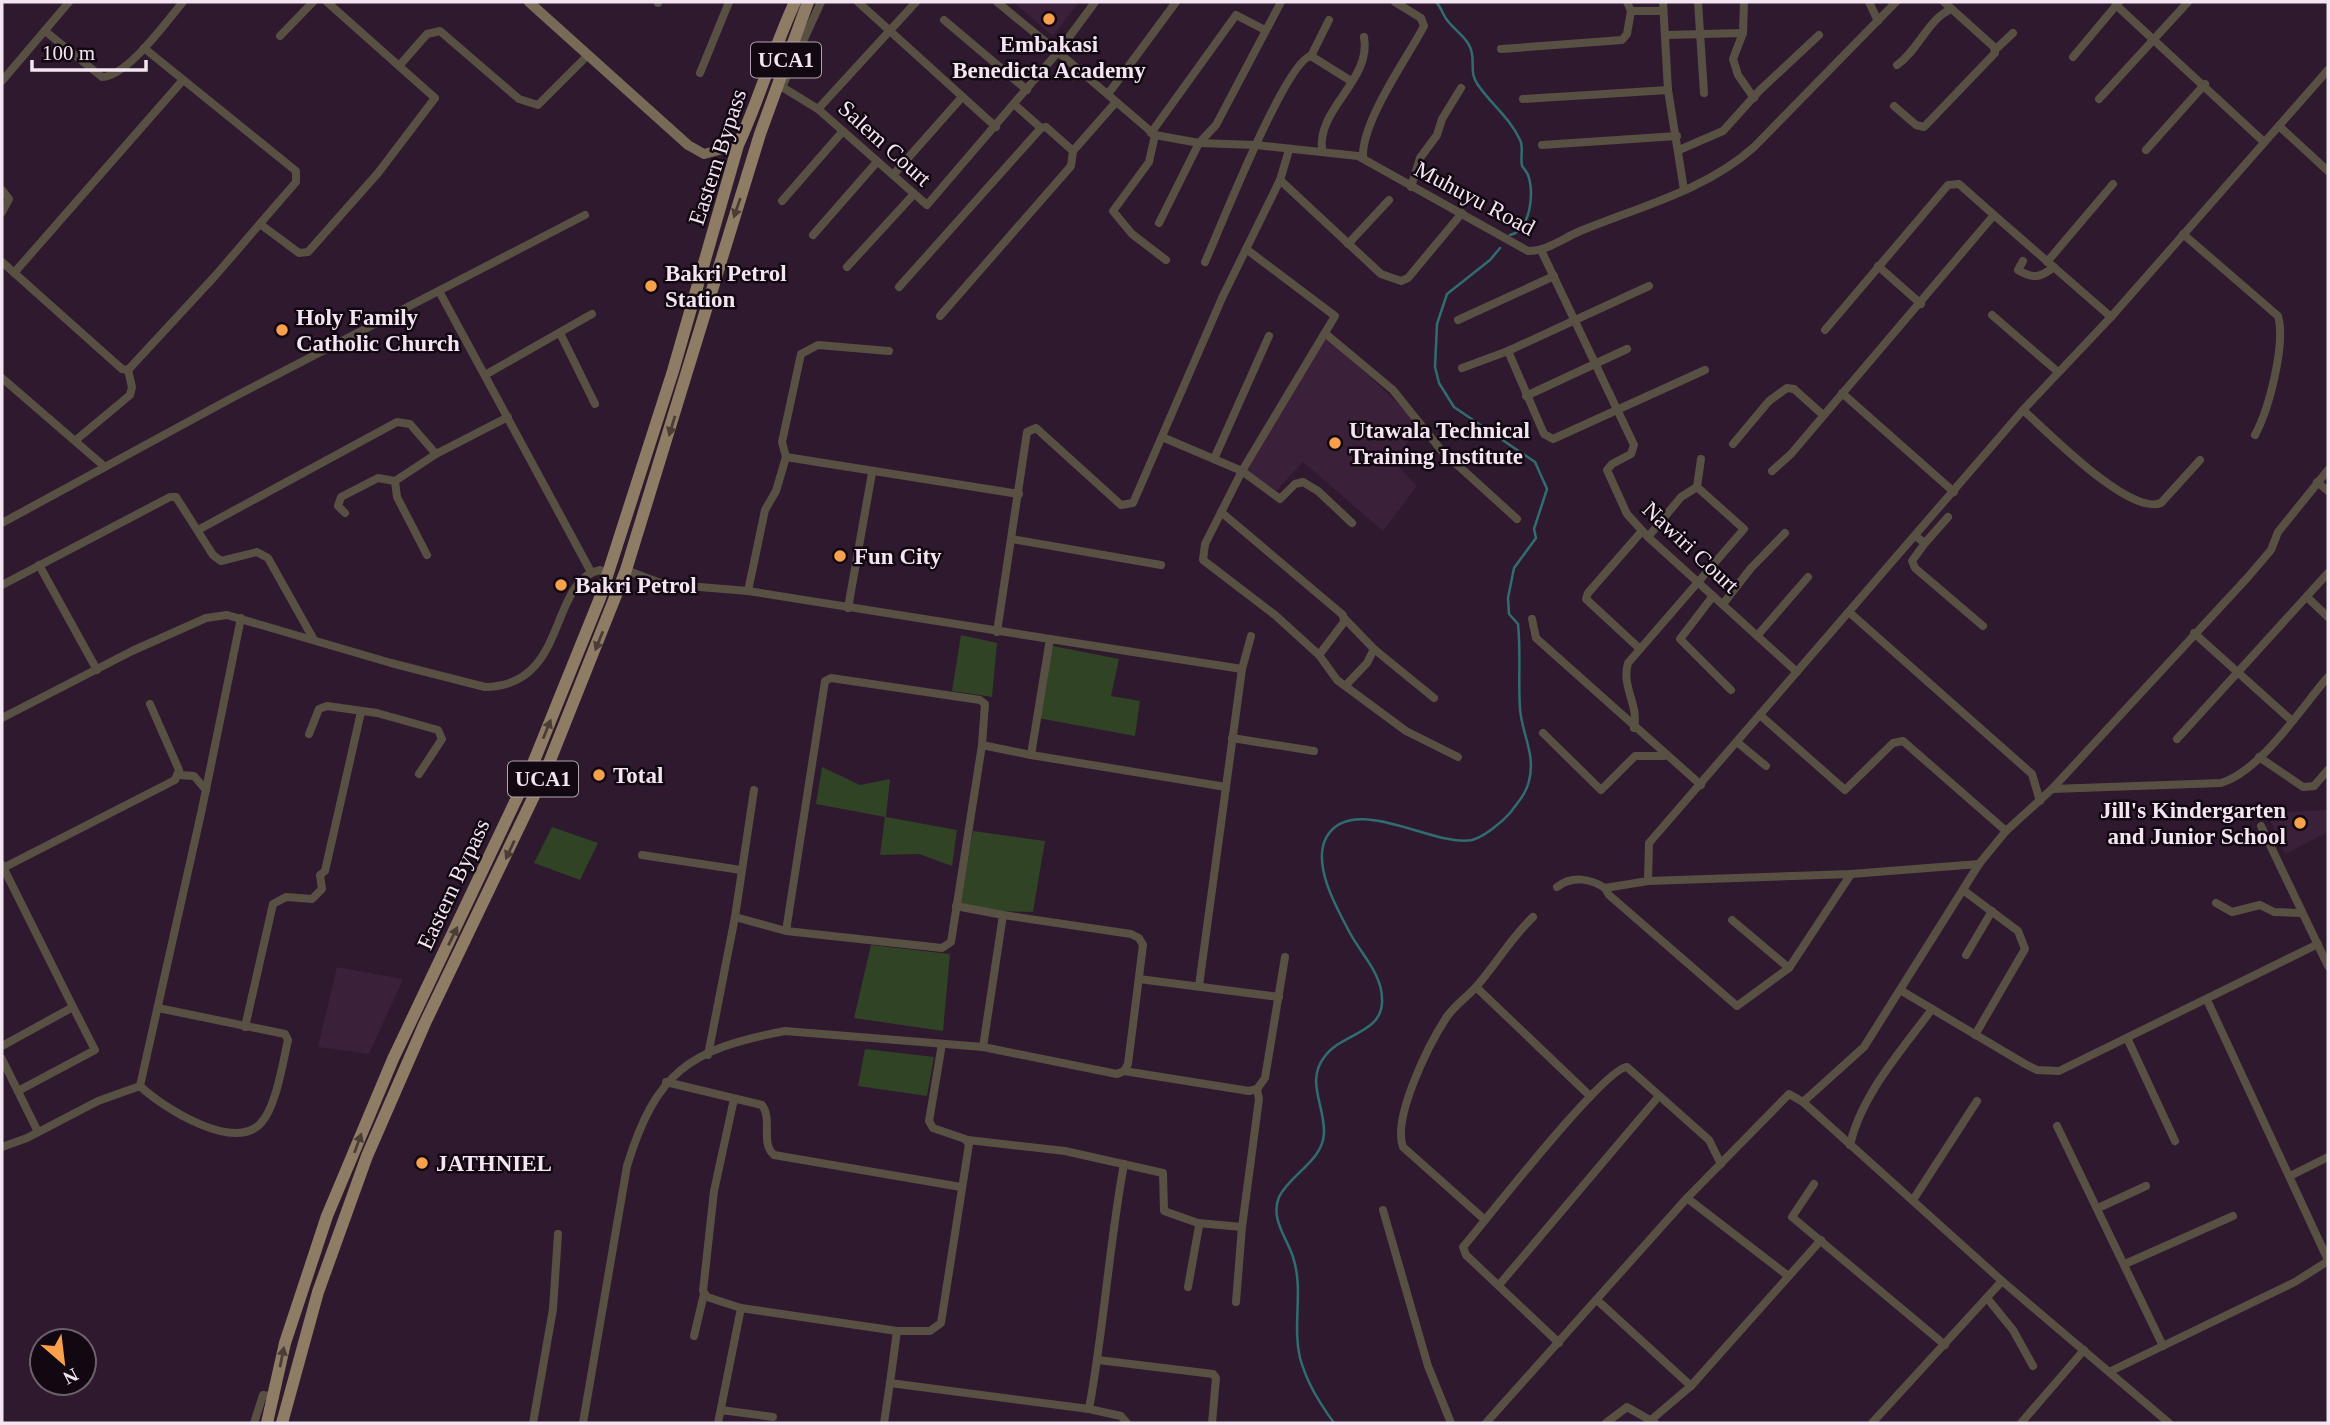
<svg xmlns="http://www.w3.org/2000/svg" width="2330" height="1425" font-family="Georgia,serif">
<rect width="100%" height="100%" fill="#2f192f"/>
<g fill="#3b203a">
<path d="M1013 2H1079L1053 36Z"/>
<path d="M1327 337 1420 424 1394 462 1417 486 1383 531 1303 462 1276 491 1246 470Z"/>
<path d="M2328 810V832L2285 854 2267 813Z"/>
<path d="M337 967 403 979 369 1054 318 1047Z"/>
</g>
<g fill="#304325">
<path d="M961 635 997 643 992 697 952 691Z"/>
<path d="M1053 646 1119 659 1111 696 1140 701 1135 736 1038 718Z"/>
<path d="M822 767 860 785 890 779 886 817 957 830 952 866 919 854 880 855 885 817 816 804Z"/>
<path d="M552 827 598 843 580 880 534 863Z"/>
<path d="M973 831 1045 841 1033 912 996 911 960 903Z"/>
<path d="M871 945 950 954 943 1031 854 1018Z"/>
<path d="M865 1049 934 1057 927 1096 858 1086Z"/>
</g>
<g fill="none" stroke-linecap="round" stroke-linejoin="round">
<g stroke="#2f6d70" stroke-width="2.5">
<path d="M1436 2C1441 7 1443 15 1447 20 1455 31 1470 39 1472 54 1474 66 1470 74 1478 85 1491 104 1510 118 1520 140 1524 148 1520 157 1522 166 1523 167 1528 174 1528 175 1535 193 1530 231 1510 235"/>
<path d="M1334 1423C1319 1402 1307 1383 1300 1358 1292 1324 1304 1291 1293 1257 1287 1238 1270 1219 1279 1197 1290 1174 1323 1161 1324 1133 1325 1105 1305 1081 1325 1056 1342 1033 1384 1033 1382 999 1382 974 1361 954 1350 933 1337 909 1312 865 1326 838 1351 791 1435 848 1472 840 1484 837 1502 822 1510 813 1518 802 1526 794 1529 781 1536 755 1522 734 1520 709 1518 680 1521 652 1518 624L1509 614 1508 598 1514 568 1536 538 1534 529 1547 489 1535 462 1454 407 1439 383 1435 367 1437 324 1447 294 1490 260 1500 248"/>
</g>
<g stroke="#595044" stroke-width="8">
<path d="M858 2 996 127"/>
<path d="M1095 2 1058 52 1155 135 1199 143 1256 145 1358 156 1528 251C1547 251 1562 239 1578 232 1638 207 1705 191 1754 147L1896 2"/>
<path d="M1627 2 1631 11H1663"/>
<path d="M1663 2 1668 90 1684 190"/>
<path d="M1698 2 1704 93"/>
<path d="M1744 2 1743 33 1733 59 1738 75 1754 98"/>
<path d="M1869 2 1878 21"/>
<path d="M658 3V2"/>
<path d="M2116 5 2264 142"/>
<path d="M944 20 1027 90"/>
<path d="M45 31 102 77C128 76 166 22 183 2"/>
<path d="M1665 35 1743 33"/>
<path d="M280 36 313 2"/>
<path d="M1501 49 1622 40 1627 34 1631 11"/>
<path d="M1995 50 2013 33"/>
<path d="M1311 56 1351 81"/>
<path d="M1311 56 1329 20"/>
<path d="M2073 57 2119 2"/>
<path d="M1897 65C1918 51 1929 17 1952 9"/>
<path d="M399 66 427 34 440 31 519 99 538 105 588 55"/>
<path d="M700 73 729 2"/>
<path d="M2 81 69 2"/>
<path d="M782 87 818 109 927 205 1058 52 997 2"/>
<path d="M778 89 782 87 821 2"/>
<path d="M1108 94 1176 2"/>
<path d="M1523 99 1668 90"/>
<path d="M2099 99 2188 2"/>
<path d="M1015 105 1041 128"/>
<path d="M1894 106 1916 125 1924 127 1995 53 1994 47 1944 2"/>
<path d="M818 109 916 2"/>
<path d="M2279 126 2328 171"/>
<path d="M1151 133 1236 15 1265 30"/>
<path d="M1155 135 1149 162 1113 211 1132 234 1166 260"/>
<path d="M1542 145 1677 136"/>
<path d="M1322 150C1317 108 1372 80 1364 37"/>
<path d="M1679 150 1723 131 1759 91 1819 35"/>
<path d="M2146 150 2205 84"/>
<path d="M1363 158C1361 122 1406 60 1424 26L1421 18 1395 2"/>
<path d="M893 175 962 97"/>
<path d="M1280 180 1381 274 1401 281 1408 278 1462 213"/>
<path d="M1411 187 1420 158 1437 135 1442 119 1461 88"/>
<path d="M2 190 9 199 2 212"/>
<path d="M782 201 843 131"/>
<path d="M1159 223 1199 143 1216 125 1281 2"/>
<path d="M260 224 299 253 308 252 378 173 435 98 327 2"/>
<path d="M2183 234 2278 316C2286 344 2269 409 2255 435"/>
<path d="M813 235 876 163"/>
<path d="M1348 244 1389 200"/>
<path d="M1246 249 1335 316 1242 471 1205 544 1203 560 1275 615 1319 655 1337 680 1406 731 1458 757"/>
<path d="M1541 250 1634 445 1631 454 1612 464 1607 470 1627 514 1648 537 1797 672"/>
<path d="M2023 261 2018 270C2033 279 2040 278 2054 267"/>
<path d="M2 262 122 369 128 370 215 276 296 182V171L144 48"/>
<path d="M1205 262C1219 231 1286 60 1311 56"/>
<path d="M2047 262 2113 184"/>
<path d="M1878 266 1921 304"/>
<path d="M847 267 914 194"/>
<path d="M14 273 183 80"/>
<path d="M899 287 1041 128 1046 127 1073 151 1116 102"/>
<path d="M439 291 591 572"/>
<path d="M1992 315 2058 372"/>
<path d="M940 316 1071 166 1073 151"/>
<path d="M1458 320 1554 276"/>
<path d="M1825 330 1948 185 1959 184 1994 215"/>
<path d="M560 333 595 404"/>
<path d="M1326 334 1393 390 1441 450 1517 519"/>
<path d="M1508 351 1544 434 1553 439 1705 370"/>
<path d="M1462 368 1508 351 1649 286"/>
<path d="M485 375 592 314"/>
<path d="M2 378 105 467"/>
<path d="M1842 393 1954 492"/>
<path d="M1526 396 1627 349"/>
<path d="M2023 410C2048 432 2129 516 2161 503L2200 460"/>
<path d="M1162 437 1242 471 1280 499 1295 484 1303 482 1318 491 1352 523"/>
<path d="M76 440 130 395 132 387 128 370"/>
<path d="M1733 444 1769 401 1787 388 1794 389 1823 415"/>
<path d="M786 457 782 442 801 354 818 345 889 351"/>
<path d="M1214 459 1269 336"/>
<path d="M1772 471 1791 454 1994 215 2111 317"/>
<path d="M2317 482 2328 491"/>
<path d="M1697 487 1701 459"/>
<path d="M1221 512 1343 615 1344 622 1319 655"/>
<path d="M345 513 338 506 341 497 378 478 395 481"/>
<path d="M2 523 230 399 585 215"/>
<path d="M198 530 397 422 410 424 436 454"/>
<path d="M1915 536 1925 543 1912 561 1915 568 1983 626"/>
<path d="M1012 539 1161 565"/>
<path d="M1925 543 1948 517"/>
<path d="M427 555 397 497 395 481 436 454 508 417"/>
<path d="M39 565 97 670"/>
<path d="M626 570 663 584 748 591 1050 639 1031 755 982 745"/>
<path d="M2 585 170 497H176L213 555 221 561 257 552 268 558 314 640"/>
<path d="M748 591 765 510 776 491 786 457 1019 494"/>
<path d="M1713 596 1680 639 1731 690"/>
<path d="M2307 597 2328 617"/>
<path d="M1723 604 1751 568 1785 533"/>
<path d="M848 608 872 473"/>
<path d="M1849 612 2032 774 2040 801"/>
<path d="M1345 619 1374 649 1434 698"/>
<path d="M1532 619 1536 638 1701 785"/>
<path d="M997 632 1027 432 1036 428 1121 505 1133 503 1222 298 1280 180 1289 150"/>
<path d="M2194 633 2291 720"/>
<path d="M1757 636 1808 577"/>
<path d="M1050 639 1242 669"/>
<path d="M1640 649 1586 599 1588 593 1642 531"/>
<path d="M1346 685 1367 663 1374 649"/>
<path d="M1760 715 1845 790 1893 743 1903 741 2006 831"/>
<path d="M2 718 132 651 206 618 227 615 391 663 485 687C569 686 548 581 600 570L607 575"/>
<path d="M1634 728C1639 704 1621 687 1628 663L1744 529 1697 487 1681 497 1648 537"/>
<path d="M1543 733 1601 790 1635 756H1664"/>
<path d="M309 734 319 709 327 706 377 713 438 730 442 739 419 774"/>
<path d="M1232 738 1314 751"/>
<path d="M2177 739 2328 573"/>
<path d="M1737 742 1766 766"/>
<path d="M1031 755 1226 787"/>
<path d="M2259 757 2303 787 2314 786 2328 770"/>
<path d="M179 775 194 776 206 790"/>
<path d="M2052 789 2221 783C2261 771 2301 708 2328 677"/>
<path d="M2261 826 2328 966"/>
<path d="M642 855 741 870"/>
<path d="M2 865 73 1007 2 1046"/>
<path d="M3 868 175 780 179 770 150 704"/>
<path d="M1851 874 1789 968 1737 1006 1609 895 1605 888 1648 881 1649 843 2023 410 2111 317 2328 70"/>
<path d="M1648 881 1851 874 1979 864"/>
<path d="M1557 887C1572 875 1591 879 1605 888"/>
<path d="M1963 890 2018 931 2025 949 1975 1035"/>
<path d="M2216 903 2232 912 2260 905 2274 912 2302 913"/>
<path d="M735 917 786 931 825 681 831 678 980 700 985 704 982 745 951 942 942 948 786 931"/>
<path d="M1732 920 1789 968"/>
<path d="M1966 955 1992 911"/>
<path d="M1139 979 1279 997"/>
<path d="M1199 986 1242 669 1251 636"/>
<path d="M1476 987 1590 1096"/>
<path d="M1900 990 2025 1064 2037 1070 2059 1071 2318 944"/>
<path d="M2207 1000 2328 1260"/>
<path d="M245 1027 273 904 286 897 312 899 322 889 320 875 325 871 361 712"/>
<path d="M2128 1040 2175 1141"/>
<path d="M942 1044 929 1121 933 1128 965 1139 969 1144 941 1323 930 1331H897L890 1383 1089 1409 1121 1416 1127 1423"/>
<path d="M983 1047 1117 1074 1124 1071 1128 1064 1143 945 1139 938 1131 934 1003 915"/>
<path d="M708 1055 735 917 754 790"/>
<path d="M2 1059 38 1132"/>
<path d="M1124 1071 1249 1091 1257 1089 1265 1078 1285 957"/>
<path d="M666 1082 762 1105C773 1120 760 1143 774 1155L961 1187"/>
<path d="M140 1086 202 809 241 618"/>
<path d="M140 1086C162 1107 234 1153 261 1123 276 1107 283 1062 288 1040L285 1034 158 1008"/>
<path d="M18 1091 95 1050 73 1007"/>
<path d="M734 1099 714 1191 703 1291 707 1297 741 1308"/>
<path d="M1803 1102 1864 1047 1979 864 2006 831 2052 789 2248 577 2271 550 2278 532 2328 470"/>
<path d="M2057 1126 2163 1346"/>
<path d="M968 1140 1065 1151 1163 1173 1164 1211 1198 1223 1199 1226 1188 1287"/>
<path d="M1850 1145C1861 1095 1902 1050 1932 1009"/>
<path d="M2 1147 27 1138 98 1101 140 1086"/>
<path d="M2290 1176 2328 1157"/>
<path d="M1814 1184 1792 1217 1945 1345"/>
<path d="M1687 1198 1787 1275"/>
<path d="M1913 1200 1977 1101"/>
<path d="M2098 1208 2146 1186"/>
<path d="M1383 1210 1428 1366 1451 1423"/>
<path d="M1485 1220 1403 1147C1392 1118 1429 1044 1446 1018 1454 1006 1466 998 1476 987 1496 964 1511 938 1533 917"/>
<path d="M1198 1223 1242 1227"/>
<path d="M2125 1264 2233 1216"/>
<path d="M1499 1285 1659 1096"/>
<path d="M1987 1298 2013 1330 2033 1366"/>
<path d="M1597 1300 1691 1386"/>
<path d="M1236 1302 1242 1227 1259 1099 1257 1089"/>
<path d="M694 1336 704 1294"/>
<path d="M1559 1343 1466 1255 1463 1247C1486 1220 1604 1068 1627 1067L1709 1140 1721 1164"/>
<path d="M1098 1360 1213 1374 1216 1378 1212 1423"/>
<path d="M2109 1372 2295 1282 2328 1261"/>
<path d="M1089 1409C1104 1328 1109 1245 1124 1164"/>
<path d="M721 1410 773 1417"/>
<path d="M1651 1420 1691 1386 1821 1240"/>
<path d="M254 1423 263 1395 275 1397"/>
<path d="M533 1423 553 1309 558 1234"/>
<path d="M583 1423 627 1166C656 1072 689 1049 785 1031L983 1047 1003 915 956 906"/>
<path d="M718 1423 741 1308 897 1331"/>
<path d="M884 1423 890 1383"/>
<path d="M1486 1423 1687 1198 1789 1094 1803 1102 2002 1281 2169 1423"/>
<path d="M1606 1423 1627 1407 1655 1423"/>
<path d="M1872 1423 2002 1281"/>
<path d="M2021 1423 2084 1350"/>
</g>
<path stroke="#776a56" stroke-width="10" d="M529 2 688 145 704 154 738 145"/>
<g stroke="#8e7d64" stroke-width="12">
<path d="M267 1423 285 1343 327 1216 393 1059 532 766 600 598 673 371 738 145C760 98 773 49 795 2"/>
<path d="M282 1423 318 1292 367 1156 425 1023 545 773 626 570 760 134 808 2"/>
</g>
</g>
<defs><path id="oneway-solid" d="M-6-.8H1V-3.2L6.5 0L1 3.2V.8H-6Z" transform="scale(1.75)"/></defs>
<g fill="#4a3d36">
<use href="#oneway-solid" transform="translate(737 208) rotate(109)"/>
<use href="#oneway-solid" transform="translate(672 426) rotate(107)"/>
<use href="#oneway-solid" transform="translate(599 641) rotate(112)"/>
<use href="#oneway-solid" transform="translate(547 729) rotate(-68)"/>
<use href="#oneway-solid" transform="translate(510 850) rotate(115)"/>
<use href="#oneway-solid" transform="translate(453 936) rotate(-64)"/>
<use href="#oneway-solid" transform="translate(358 1143) rotate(-70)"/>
<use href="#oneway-solid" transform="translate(282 1357) rotate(-79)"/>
</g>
<g fill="#f8a04b" stroke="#120811" stroke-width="2.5">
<circle cx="1049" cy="19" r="7"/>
<circle cx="651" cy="286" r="7"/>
<circle cx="282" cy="330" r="7"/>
<circle cx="1335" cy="443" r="7"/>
<circle cx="840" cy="556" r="7"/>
<circle cx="561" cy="585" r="7"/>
<circle cx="599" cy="775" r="7"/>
<circle cx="2300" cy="823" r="7"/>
<circle cx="422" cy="1163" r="7"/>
</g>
<g text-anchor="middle" stroke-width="5" stroke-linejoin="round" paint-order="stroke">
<g fill="#120811" stroke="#b0a3af" stroke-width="2">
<rect x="751" y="42.5" width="70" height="35" rx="5"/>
<rect x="508" y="761.5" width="70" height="35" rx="5"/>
</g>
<g font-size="21" font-weight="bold" fill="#f4e5f3">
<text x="786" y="67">UCA1</text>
<text x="543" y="786">UCA1</text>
</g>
<g font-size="23" font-weight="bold" fill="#f4e5f3" stroke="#120811" text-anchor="start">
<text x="1049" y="52" text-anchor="middle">Embakasi<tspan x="1049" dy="26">Benedicta Academy</tspan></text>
<text x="665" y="281">Bakri Petrol<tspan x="665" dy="26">Station</tspan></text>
<text x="296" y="325">Holy Family<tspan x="296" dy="26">Catholic Church</tspan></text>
<text x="1349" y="438">Utawala Technical<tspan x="1349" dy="26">Training Institute</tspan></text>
<text x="854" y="564">Fun City</text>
<text x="575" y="593">Bakri Petrol</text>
<text x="613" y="783">Total</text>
<text x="2286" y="818" text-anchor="end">Jill's Kindergarten<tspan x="2286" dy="26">and Junior School</tspan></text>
<text x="436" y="1171">JATHNIEL</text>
</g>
<g font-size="23" fill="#f4e5f3" stroke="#120811">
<text transform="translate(885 143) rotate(42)" y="8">Salem Court</text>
<text transform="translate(717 157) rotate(-72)" y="8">Eastern Bypass</text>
<text transform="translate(1475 198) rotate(28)" y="8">Muhuyu Road</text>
<text transform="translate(1691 547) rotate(43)" y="8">Nawiri Court</text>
<text transform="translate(453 884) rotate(-65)" y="8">Eastern Bypass</text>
</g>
</g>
<rect width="2330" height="1425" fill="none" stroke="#f4e5f3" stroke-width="7"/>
<g transform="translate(63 1362) rotate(152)"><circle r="33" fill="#120811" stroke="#6c606b" stroke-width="2"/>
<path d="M0-5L12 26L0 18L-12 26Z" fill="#f8a04b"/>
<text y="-10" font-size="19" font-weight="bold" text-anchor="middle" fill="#f4e5f3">N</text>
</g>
<path d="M32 60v10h114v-10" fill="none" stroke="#f4e5f3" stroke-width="3.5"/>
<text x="42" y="60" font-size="21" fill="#f4e5f3" stroke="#120811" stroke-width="5" paint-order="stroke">100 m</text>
</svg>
